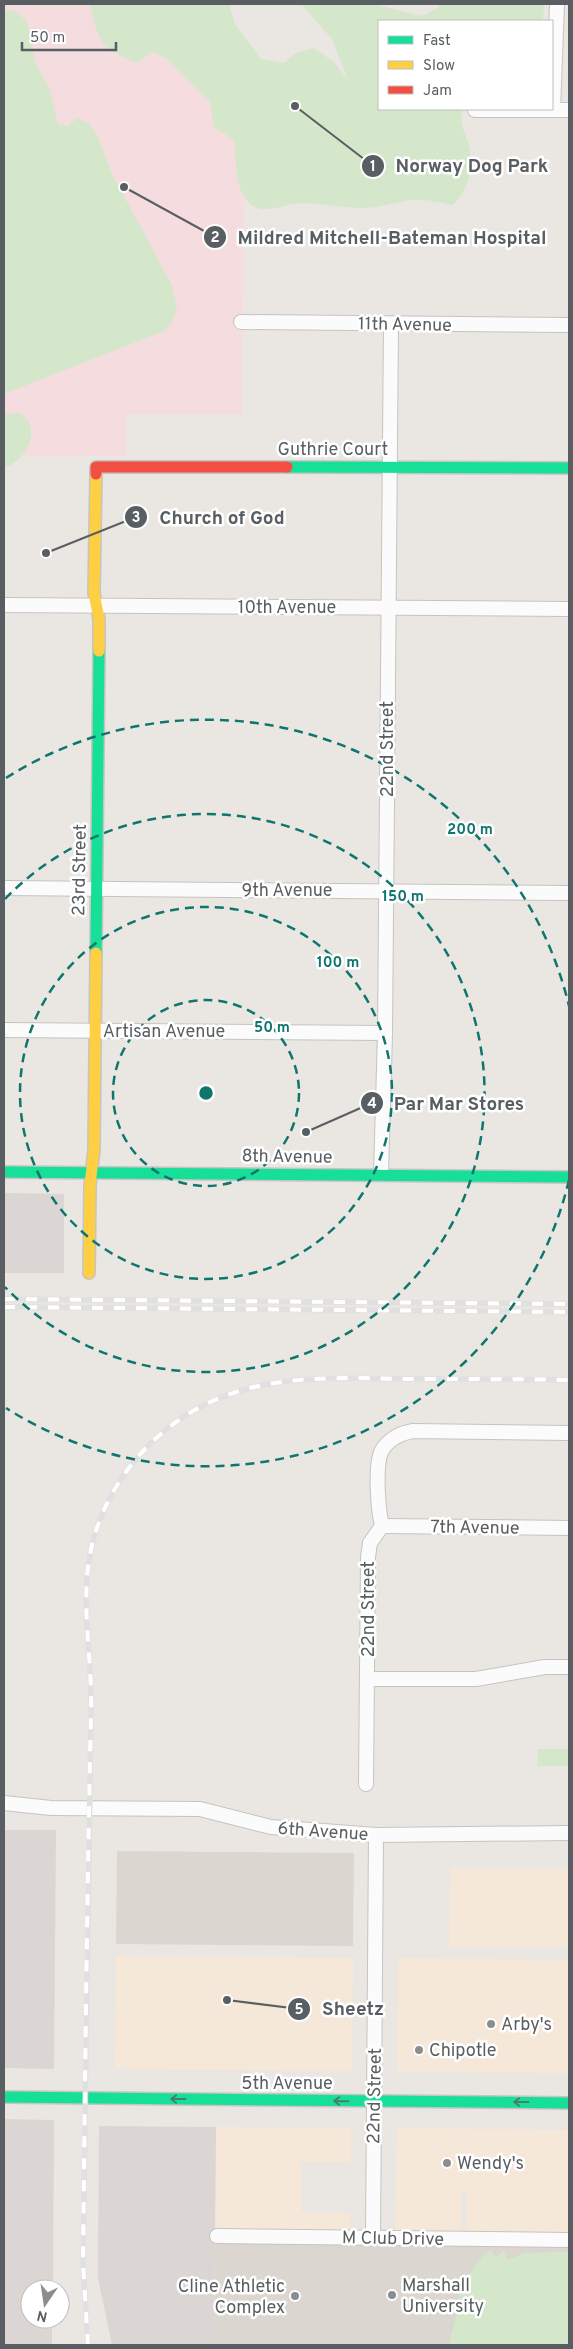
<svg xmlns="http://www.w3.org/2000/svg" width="573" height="2349" font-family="Overpass,sans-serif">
<rect width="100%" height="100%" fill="#eae6e2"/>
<g fill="#f6e8d9">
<path d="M450 1868 569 1869V1948L449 1947Z"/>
<path d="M116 1956 353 1958 352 2071 115 2069Z"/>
<path d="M398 1958 569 1960V2073L397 2072Z"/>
<path d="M216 2127 351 2128V2162H301V2213H350V2230L215 2229Z"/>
<path d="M397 2128 569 2130V2232L467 2231V2192H462L461 2231H395Z"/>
</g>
<g fill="#dbd6d3">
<path d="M4 1193 64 1194V1273H4Z"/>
<path d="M4 1830H56L54 2069 4 2068Z"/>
<path d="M4 2119 54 2120 53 2289H30V2319H52V2345H4Z"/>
<path d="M99 2126 216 2127 214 2345H112L98 2278Z"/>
</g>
<g fill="#dcd6d1">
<path d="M117 1851 354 1853 353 1946 116 1944Z"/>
<path d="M215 2240 569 2244V2345H214Z"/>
</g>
<path fill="#f5dddf" d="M4 4H102L245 75 242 414H127L126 456H4Z"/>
<g fill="#d5e7ca">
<path d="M90 4H229L235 24 261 59 284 63 296 53 314 48 334 62 348 80 332 39 301 4H373L422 16 439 7V4H544L543 21H379V109H463C457 124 468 136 470 151 473 171 468 190 453 205 441 203 427 199 415 200 399 201 383 207 366 208 342 209 318 201 293 204 281 206 260 215 249 203 234 187 236 162 235 141L214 127 210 102 166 58 152 52 137 63C101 49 98 42 90 4Z"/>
<path d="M4 10 15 11 27 21 35 63 49 87 58 124 68 126 77 118 89 123 98 137 112 174 172 285 177 309 172 322 164 331 4 394Z"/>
<path d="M19 412C44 429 27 459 4 468V415Z"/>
<path d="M538 1749H569V1766H537Z"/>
<path d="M491 2250 496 2257 504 2251 508 2260 524 2253 569 2252V2345H449L461 2296 458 2295C467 2277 475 2262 491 2250Z"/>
</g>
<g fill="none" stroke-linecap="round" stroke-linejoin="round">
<defs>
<g id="street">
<path d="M475 110H569"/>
<path d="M553 110 557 4"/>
<path d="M241 322 569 325"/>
<path d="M4 605 569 609"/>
<path d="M4 888 569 893"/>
<path d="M4 1030 385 1033"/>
<path d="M381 1174 385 1033 391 324"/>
<path d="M382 1526 569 1528"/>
<path d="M367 1679H476L545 1667H569"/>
<path d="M366 1784 368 1557 370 1543 382 1526C378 1510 375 1467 381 1452 387 1440 400 1433 413 1431L569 1433"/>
<path d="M4 1803 51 1808 200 1809 271 1827 376 1835 569 1833"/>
<path d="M217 2236 569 2240"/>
<path d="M373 2238 376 1835"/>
</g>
<g id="fast">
<path d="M287 467 569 468"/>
<path d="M96 953 99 651"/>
<path d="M4 1172 569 1177"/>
<path d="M4 2097 569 2103"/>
</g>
<g id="slow">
<path d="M96 474 94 593 99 619V651"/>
<path d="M89 1273 90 1185 94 1150 96 953"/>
</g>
<path id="jam" d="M96 474V467H287"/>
</defs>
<use href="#street" stroke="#c5c4c3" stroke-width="16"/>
<use href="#fast" stroke="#c5c5c4" stroke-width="14"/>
<use href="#slow" stroke="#c5c5c4" stroke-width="14"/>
<use href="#jam" stroke="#c5c5c4" stroke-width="14"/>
<use href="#street" stroke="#fcfbfb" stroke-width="14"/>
<use href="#fast" stroke="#16e098" stroke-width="11"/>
<use href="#slow" stroke="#ffcf43" stroke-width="11"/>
<use href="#jam" stroke="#f24e42" stroke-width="11"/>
<defs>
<g id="rail">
<path d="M4 1299 569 1304"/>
<path d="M4 1307 569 1312"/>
<path d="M88 2345 83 2263C85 2080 87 1897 91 1713 93 1656 78 1597 93 1541 109 1481 152 1430 208 1403 271 1373 342 1378 409 1379 463 1379 516 1379 569 1380"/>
</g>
</defs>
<use href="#rail" stroke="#e1e0e0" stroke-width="5.5"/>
<use href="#rail" stroke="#fff" stroke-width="4" stroke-dasharray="11" stroke-linecap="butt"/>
</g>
<defs><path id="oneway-shaft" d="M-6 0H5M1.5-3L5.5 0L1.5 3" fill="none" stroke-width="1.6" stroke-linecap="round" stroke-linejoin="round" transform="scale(1.25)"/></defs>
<g stroke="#487e6f">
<use href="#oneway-shaft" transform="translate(178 2099) rotate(-180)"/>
<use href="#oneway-shaft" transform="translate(341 2101) rotate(-179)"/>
<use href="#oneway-shaft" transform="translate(521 2102) rotate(-180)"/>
</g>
<g fill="none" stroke="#0f766e" stroke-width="2.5" stroke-dasharray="9 6">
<circle cx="206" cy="1093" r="93"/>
<circle cx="206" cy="1093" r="186"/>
<path d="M5 899A279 279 0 1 1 5 1287"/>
<path d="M569 1180A373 373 0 0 1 6 1408M6 778A373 373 0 0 1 569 1006"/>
</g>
<g fill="#8b8e8e" stroke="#fff" stroke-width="2">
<circle cx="491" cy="2024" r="5"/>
<circle cx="419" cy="2050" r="5"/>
<circle cx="447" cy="2163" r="5"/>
<circle cx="392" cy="2295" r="5"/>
<circle cx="295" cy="2296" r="5"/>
</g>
<g text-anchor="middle" stroke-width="5" stroke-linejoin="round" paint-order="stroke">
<g font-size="18" fill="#585e61" stroke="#fff">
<text transform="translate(405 324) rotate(1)" y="6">11th Avenue</text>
<text x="333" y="455">Guthrie Court</text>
<text x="287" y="613">10th Avenue</text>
<text transform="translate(387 749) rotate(-90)" y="6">22nd Street</text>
<text transform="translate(79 870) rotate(-89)" y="6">23rd Street</text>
<text x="287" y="896">9th Avenue</text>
<text x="164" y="1037">Artisan Avenue</text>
<text transform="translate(287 1156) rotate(1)" y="6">8th Avenue</text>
<text transform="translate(475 1527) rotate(1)" y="6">7th Avenue</text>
<text transform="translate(368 1609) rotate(-90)" y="6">22nd Street</text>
<text transform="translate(323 1831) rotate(4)" y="6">6th Avenue</text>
<text x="287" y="2089">5th Avenue</text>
<text transform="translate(374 2096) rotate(-89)" y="6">22nd Street</text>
<text transform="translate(393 2238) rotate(1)" y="6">M Club Drive</text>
</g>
<g font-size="18" fill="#585e61" stroke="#fff" text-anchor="start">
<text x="501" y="2030">Arby's</text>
<text x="429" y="2056">Chipotle</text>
<text x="457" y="2169">Wendy's</text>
<text x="402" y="2291">Marshall<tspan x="402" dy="21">University</tspan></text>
<text x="285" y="2292" text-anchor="end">Cline Athletic<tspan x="285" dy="21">Complex</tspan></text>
</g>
</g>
<circle cx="206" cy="1093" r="8" fill="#0f766e" stroke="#fff" stroke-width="2.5"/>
<g font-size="15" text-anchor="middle" font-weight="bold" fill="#0f766e" stroke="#fff" stroke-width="5" stroke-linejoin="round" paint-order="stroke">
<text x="470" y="834">200 m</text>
<text x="403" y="901">150 m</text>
<text x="338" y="967">100 m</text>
<text x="272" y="1032">50 m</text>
</g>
<path fill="none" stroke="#585e61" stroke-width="2" d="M295 106L373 166M124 187L215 237M46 553L136 517M306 1132L372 1103M227 2000L299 2009"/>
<g fill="#585e61" stroke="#fff" stroke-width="2">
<circle cx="295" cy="106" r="5"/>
<circle cx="124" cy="187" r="5"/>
<circle cx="46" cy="553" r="5"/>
<circle cx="306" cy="1132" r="5"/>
<circle cx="227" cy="2000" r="5"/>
<circle cx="373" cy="166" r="12"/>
<circle cx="215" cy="237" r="12"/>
<circle cx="136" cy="517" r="12"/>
<circle cx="372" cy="1103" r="12"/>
<circle cx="299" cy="2009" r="12"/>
</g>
<g font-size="15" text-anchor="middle" font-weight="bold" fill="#fff">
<text x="373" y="171">1</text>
<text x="215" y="242">2</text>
<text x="136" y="522">3</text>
<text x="372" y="1108">4</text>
<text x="299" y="2014">5</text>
</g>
<g font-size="19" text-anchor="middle" font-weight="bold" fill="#585e61" stroke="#fff" stroke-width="5" stroke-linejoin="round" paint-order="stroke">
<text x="472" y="172">Norway Dog Park</text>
<text x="392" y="244">Mildred Mitchell-Bateman Hospital</text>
<text x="222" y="524">Church of God</text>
<text x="459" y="1110">Par Mar Stores</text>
<text x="353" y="2015">Sheetz</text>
</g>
<rect width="573" height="2349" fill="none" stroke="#585e61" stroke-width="10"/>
<rect x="378" y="20" width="175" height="90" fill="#ffffff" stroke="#bcbfc0"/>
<rect x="388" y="36" width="25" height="8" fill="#16e098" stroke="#bcbfc0"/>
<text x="423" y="45" font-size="15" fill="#585e61">Fast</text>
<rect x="388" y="61" width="25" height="8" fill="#ffcf43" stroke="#bcbfc0"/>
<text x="423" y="70" font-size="15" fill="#585e61">Slow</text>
<rect x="388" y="86" width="25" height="8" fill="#f24e42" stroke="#bcbfc0"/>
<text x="423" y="95" font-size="15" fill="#585e61">Jam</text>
<g transform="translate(45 2304) rotate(193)"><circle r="24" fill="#ffffff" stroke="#bcbfc0"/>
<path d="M0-4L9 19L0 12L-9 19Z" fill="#8b8e8e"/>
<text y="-8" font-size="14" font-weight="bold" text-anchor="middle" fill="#585e61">N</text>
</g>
<path d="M22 42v8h94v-8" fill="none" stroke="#585e61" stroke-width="2.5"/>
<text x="30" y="42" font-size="15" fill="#585e61" stroke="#ffffff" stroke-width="4" paint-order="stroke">50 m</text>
</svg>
